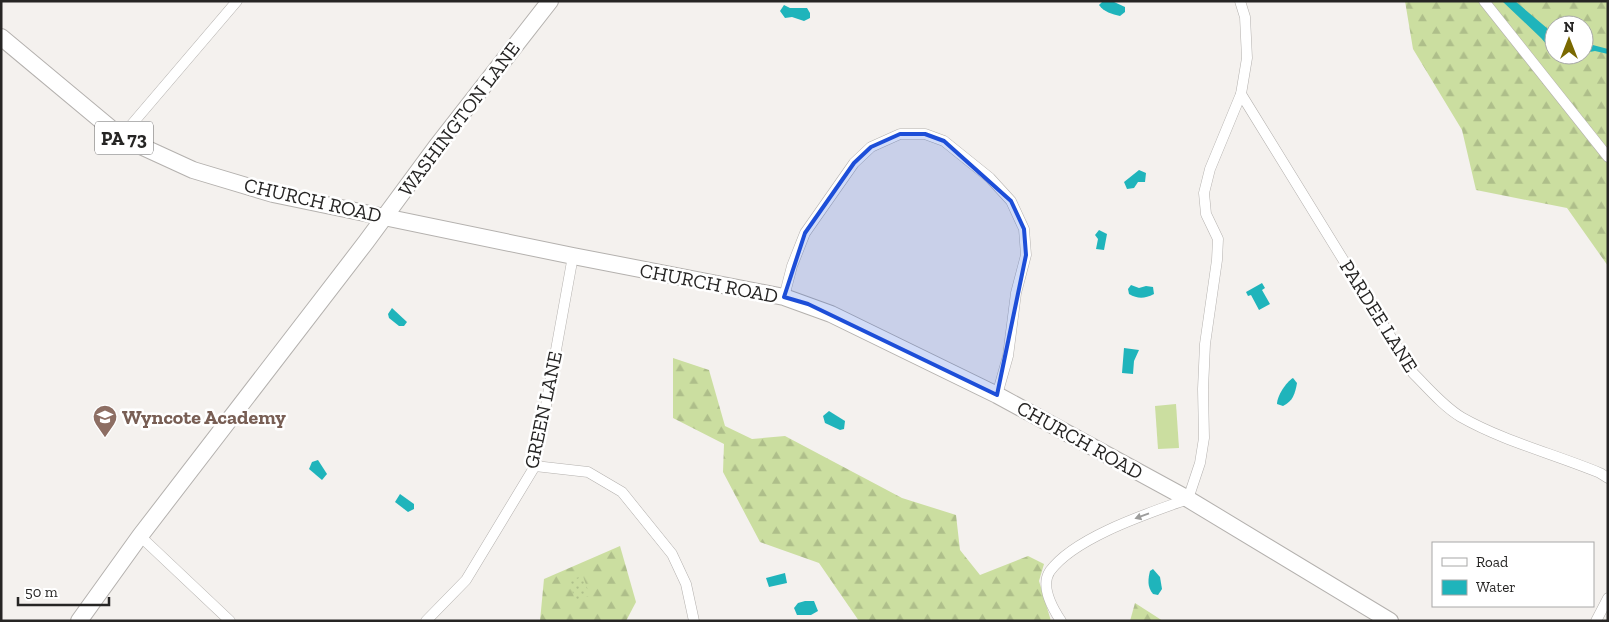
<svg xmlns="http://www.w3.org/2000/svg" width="1609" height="622" font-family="'Zilla Slab',serif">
<defs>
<pattern id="forest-firs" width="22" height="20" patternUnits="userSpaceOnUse" patternTransform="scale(1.25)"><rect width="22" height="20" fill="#cbdea0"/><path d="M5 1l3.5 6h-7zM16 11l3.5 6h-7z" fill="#aebe8a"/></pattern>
<pattern id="park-dots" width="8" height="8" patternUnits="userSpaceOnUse" patternTransform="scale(1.25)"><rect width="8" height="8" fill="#cbdea0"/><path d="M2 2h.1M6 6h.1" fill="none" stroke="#aebe8a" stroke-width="1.8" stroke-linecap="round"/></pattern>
</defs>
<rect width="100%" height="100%" fill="#f4f1ee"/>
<g fill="url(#forest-firs)" fill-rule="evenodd">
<path d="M1405 1H1608V266L1567 208 1476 190 1462 130 1413 49ZM1554 25H1584V55H1554Z"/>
<path d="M673 358 709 370 725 426 752 439 785 436 902 498 956 515 960 550 980 575 1028 556 1044 564 1039 581 1051 621H859L819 563 760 542 723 472 724 444 673 418Z"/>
<path d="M620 546 636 602 626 621H540L544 579Z"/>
<path d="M1135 603 1163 621H1130Z"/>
</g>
<path fill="url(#park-dots)" d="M583 576 590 596 575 600 569 580Z"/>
<path fill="#cbdea0" d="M1176 404 1179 448 1158 449 1155 406Z"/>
<g fill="#1fb4bb">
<path d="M1103 1H1112L1125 7V12L1120 16C1112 14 1104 12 1099 5Z"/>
<path d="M1502 1H1515L1548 29 1554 37V53L1541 38Z"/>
<path d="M784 5 790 8H807L810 13V18L804 21 792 17 785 18 780 11Z"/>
<path d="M1589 44 1608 49V54L1595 51 1584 53V45Z"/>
<path d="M1139 170 1146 173 1145 182H1138L1134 188 1127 189 1124 182Z"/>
<path d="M1099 230 1107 234 1104 250 1096 249 1098 239 1095 235Z"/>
<path d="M1262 283 1265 288 1262 290 1270 304 1259 310 1251 295 1248 296 1246 292Z"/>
<path d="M1131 285 1139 288 1146 286 1153 287 1154 294C1144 299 1138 299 1129 294L1128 289Z"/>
<path d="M392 308 407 322 404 326H399L389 318 388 314Z"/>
<path d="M1124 348 1139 350 1134 361 1133 374 1122 373Z"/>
<path d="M1293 378 1297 383C1295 394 1293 401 1283 406L1277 404C1277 396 1286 382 1293 378Z"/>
<path d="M829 411 845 421 844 429 840 430 825 423 823 416Z"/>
<path d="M318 460 327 474 322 480 309 469 312 462Z"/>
<path d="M400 494 414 504V509L408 512 395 502Z"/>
<path d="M1153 569 1160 577 1162 589 1158 595 1153 594C1147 587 1148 579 1150 571Z"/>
<path d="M785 573 787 583 769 587 766 578Z"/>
<path d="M805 601H814L818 611 811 615H797L794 608 798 603Z"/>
</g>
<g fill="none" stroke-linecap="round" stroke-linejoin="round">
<defs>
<g id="street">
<path d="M1484 1 1608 157"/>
<path d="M1241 94 1413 373C1428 388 1443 406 1461 417 1503 441 1554 454 1600 473L1608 478"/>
<path d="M121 137 237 1"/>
<path d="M784 297 792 266 805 233 854 163 871 147 900 134H925L944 141 990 178 1011 201 1024 229 1026 255 1016 293 1008 356 997 395"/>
<path d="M535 466 588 472 622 492 672 554 686 584 694 621"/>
<path d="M140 536 230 621"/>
<path d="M426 621 466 580 535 466 573 256"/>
<path d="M1061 621C1053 609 1040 586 1050 571 1075 537 1149 513 1188 499L1200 463 1204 438 1203 389 1205 344 1217 260 1218 239 1206 214 1204 193 1210 169 1241 94 1247 58 1245 17 1240 1"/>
<path d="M1596 621 1608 598"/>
</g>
<g id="primary">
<path d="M1 37 121 137 193 170 273 194 573 256 784 297 831 314 997 395 1188 499 1390 621"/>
<path d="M79 621 140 536 366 242 436 147 550 1"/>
</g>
</defs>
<use href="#street" stroke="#b4b1ae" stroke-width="11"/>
<use href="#primary" stroke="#b4b1ae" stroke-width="18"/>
<use href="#street" stroke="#fff" stroke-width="10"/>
<use href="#primary" stroke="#fff" stroke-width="16"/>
</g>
<defs><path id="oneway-solid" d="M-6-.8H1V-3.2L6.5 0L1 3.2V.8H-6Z" transform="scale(1.25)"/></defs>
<use fill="#9d9d9c" href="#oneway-solid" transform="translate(1142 516) rotate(160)"/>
<path fill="#1d4ed8" fill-opacity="0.2" stroke="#1d4ed8" stroke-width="4" stroke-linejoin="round" d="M900 134H925L944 141 1011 201 1024 229 1026 255 997 395 808 304 784 297 805 233 854 163 871 147Z"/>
<defs>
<symbol id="school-pin" viewBox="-11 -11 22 30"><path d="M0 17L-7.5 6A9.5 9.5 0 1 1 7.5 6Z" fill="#8d6e63" stroke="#fff"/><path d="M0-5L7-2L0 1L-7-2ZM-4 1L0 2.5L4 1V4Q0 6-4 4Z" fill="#fff"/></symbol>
</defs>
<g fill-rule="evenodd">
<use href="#school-pin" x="91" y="403" width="28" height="38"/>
</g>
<g text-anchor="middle" stroke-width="5" stroke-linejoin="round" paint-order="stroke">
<rect fill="#fff" stroke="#676666" stroke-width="1" x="95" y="121.5" width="58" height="33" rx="4"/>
<g font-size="19" font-weight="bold" fill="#262524">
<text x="124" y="145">PA 73</text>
</g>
<g font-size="20" fill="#262524" stroke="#fff">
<text transform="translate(459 119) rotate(-53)" y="7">WASHINGTON LANE</text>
<text transform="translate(313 200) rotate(13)" y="7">CHURCH ROAD</text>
<text transform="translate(709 283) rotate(11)" y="7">CHURCH ROAD</text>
<text transform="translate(1379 316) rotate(58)" y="7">PARDEE LANE</text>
<text transform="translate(543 410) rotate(-78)" y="7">GREEN LANE</text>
<text transform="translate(1080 440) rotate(29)" y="7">CHURCH ROAD</text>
</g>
<g font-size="20" font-weight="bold" fill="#785e54" stroke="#fff" text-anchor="start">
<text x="122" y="424">Wyncote Academy</text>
</g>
</g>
<rect width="1609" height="622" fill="none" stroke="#262524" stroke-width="5"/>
<rect x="1432" y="542" width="162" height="65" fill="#ffffff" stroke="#a8a8a7"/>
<rect x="1442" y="558" width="25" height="8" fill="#ffffff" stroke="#a8a8a7"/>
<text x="1476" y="567" font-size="15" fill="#262524">Road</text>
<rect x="1442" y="580" width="25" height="15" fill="#1fb4bb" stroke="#a8a8a7"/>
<text x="1476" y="592" font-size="15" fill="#262524">Water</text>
<g transform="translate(1569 40)"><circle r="24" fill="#ffffff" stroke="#a8a8a7"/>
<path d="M0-4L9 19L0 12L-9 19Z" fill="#7a6900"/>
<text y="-8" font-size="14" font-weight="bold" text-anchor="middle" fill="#262524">N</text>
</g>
<path d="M18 597v8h91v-8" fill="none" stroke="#262524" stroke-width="2.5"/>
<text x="25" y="597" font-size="15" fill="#262524" stroke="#ffffff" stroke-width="4" paint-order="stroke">50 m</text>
</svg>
